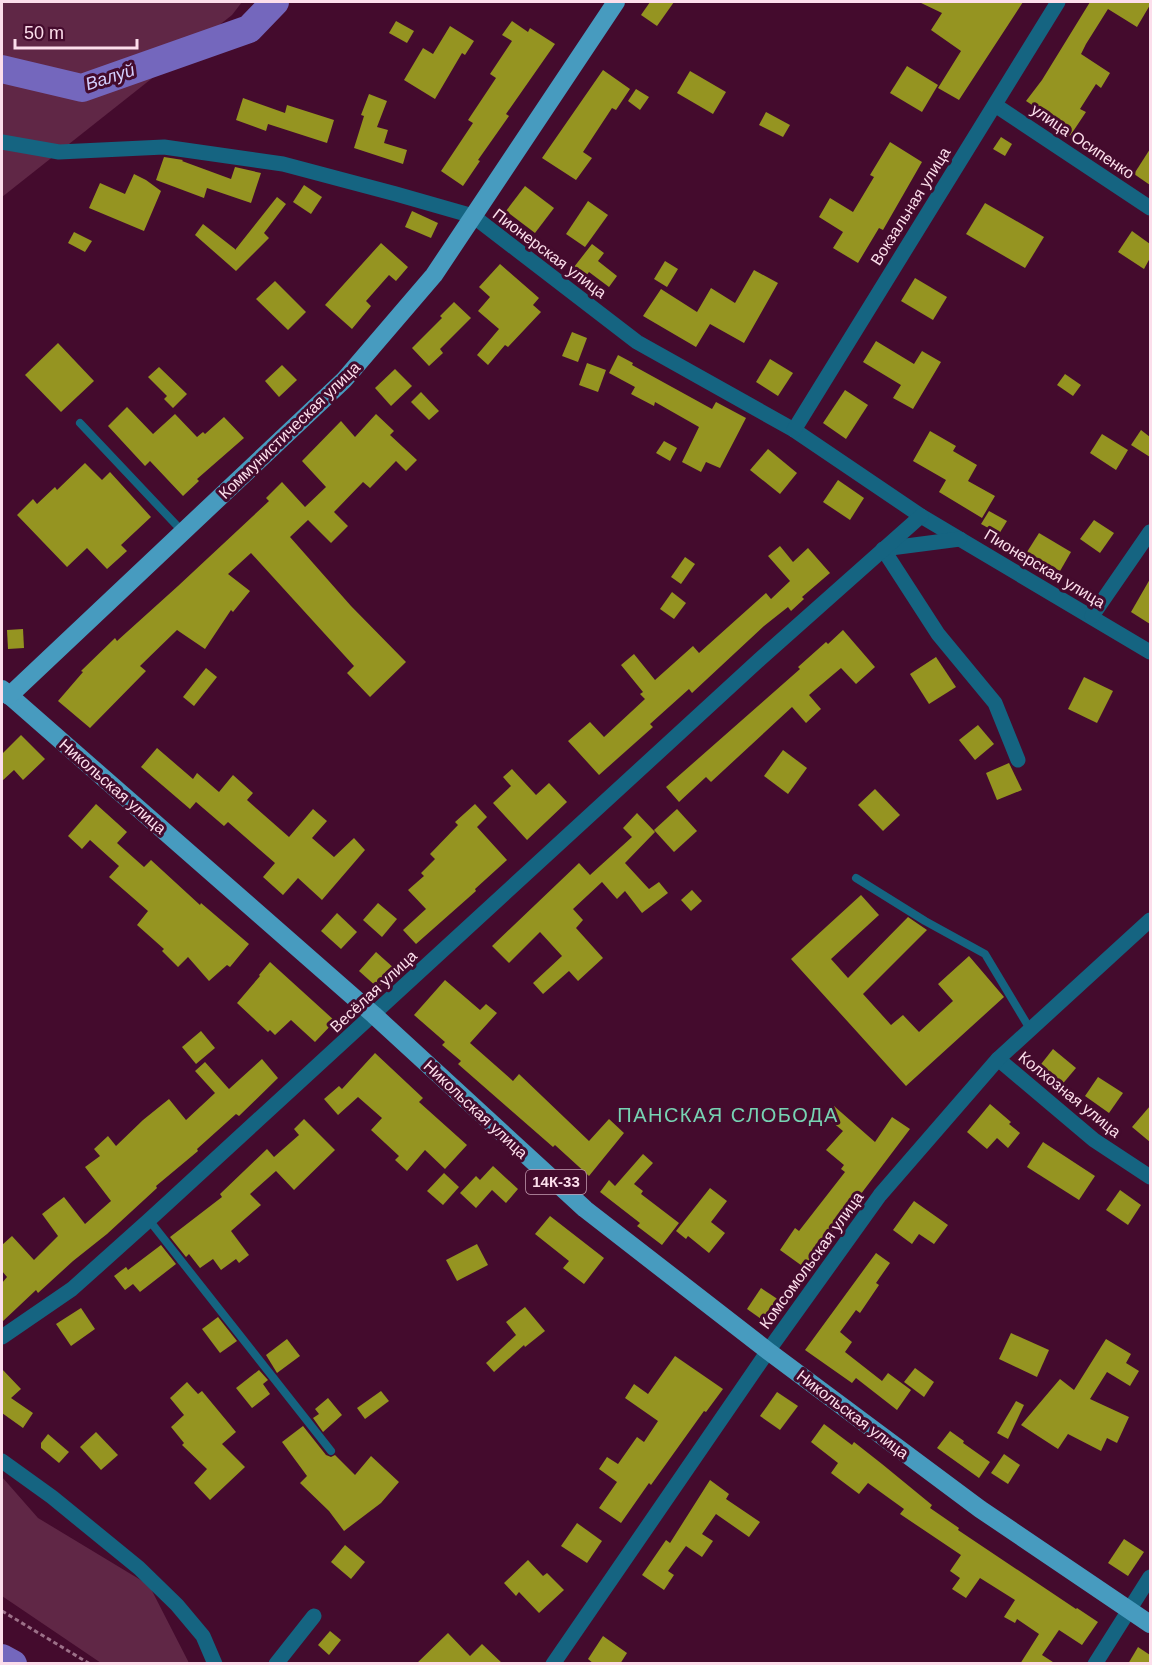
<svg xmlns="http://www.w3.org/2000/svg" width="1152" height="1665" font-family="Helvetica,sans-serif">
<rect width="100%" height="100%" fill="#440b2d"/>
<g fill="#602746">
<path d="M2 2H242L232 15 2 197Z"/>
<path d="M2 1477 38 1518 149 1585 189 1663H101L2 1596Z"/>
</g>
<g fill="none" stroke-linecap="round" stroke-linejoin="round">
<g stroke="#7467bd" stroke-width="28">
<path d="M2 69 82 88 249 29 275 2"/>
<path d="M2 1658 13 1664"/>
</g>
</g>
<g fill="#959421">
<path d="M650 2H674L657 26 641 15Z"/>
<path d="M919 2H1023L959 100 938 88 961 51 931 30 942 13Z"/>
<path d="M1090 2H1150V5L1137 27 1108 9 1086 44 1081 54 1110 73 1101 88 1096 84 1080 109 1086 112 1070 136 1052 124 1055 120 1026 101 1042 80Z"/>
<path d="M396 21 414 31 407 43 389 33Z"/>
<path d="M512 21 528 32 530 28 555 44 506 114 509 116 478 160 480 161 463 186 441 171 473 123 468 120 496 78 490 74 512 41 502 35Z"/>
<path d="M450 26 474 41 465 55 462 53 435 99 404 80 423 48 433 54Z"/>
<path d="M907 66 938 85 922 112 890 93Z"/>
<path d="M603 70 630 89 616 110 612 108 583 152 592 158 576 180 542 158Z"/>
<path d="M690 71 726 92 713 114 677 93Z"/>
<path d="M636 89 649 97 640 110 628 101Z"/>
<path d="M369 94 387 101 377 127 388 130 384 143 407 150 403 164 354 148 364 116 361 115Z"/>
<path d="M243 98 285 113 287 105 334 120 327 143 268 124 266 131 236 120Z"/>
<path d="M766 112 790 125 783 137 759 125Z"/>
<path d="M1001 137 1012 144 1005 156 993 149Z"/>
<path d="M890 142 922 162 883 230 879 228 858 263 833 248 843 232 819 217 830 198 853 212 874 177 870 175Z"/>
<path d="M1150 149V185L1134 174Z"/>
<path d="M164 157 183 160 182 161 231 179 235 167 261 173 251 203 207 188 204 198 156 180Z"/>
<path d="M134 174 146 180 161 191 144 231 89 208 100 183 125 194Z"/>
<path d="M304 185 322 197 311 214 293 202Z"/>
<path d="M525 186 554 208 535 233 506 211Z"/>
<path d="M277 197 286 204 264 233 269 238 236 271 195 235 203 224 235 249V250Z"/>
<path d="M588 201 608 215 585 247 566 234Z"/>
<path d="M985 203 1044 237 1025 268 966 234Z"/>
<path d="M412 211 438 223 431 238 405 227Z"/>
<path d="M1132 231 1150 244V258L1144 269 1118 252Z"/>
<path d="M74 232 92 241 85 252 68 243Z"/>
<path d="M381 243 408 267 396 281 389 275 366 301 371 306 352 329 325 305Z"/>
<path d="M592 244 604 253 598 261 617 276 609 287 589 272 586 276 574 267Z"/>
<path d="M665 261 678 269 667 287 654 279Z"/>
<path d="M500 264 539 298 533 305 541 312 508 347 505 345 488 365 477 355 499 329 478 311 490 297 479 287Z"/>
<path d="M754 270 778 283 744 343 710 324 696 347 643 316 661 289 697 312 711 288 735 303Z"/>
<path d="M915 278 947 297 933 320 901 301Z"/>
<path d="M275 281 306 312 288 330 256 299Z"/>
<path d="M454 302 471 318 440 349 443 353 429 366 412 348 442 318 440 316Z"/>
<path d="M572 332 587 338 578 362 562 356Z"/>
<path d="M876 341 914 364 922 351 941 362 913 409 893 398 901 385 863 362Z"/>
<path d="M58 343 94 381 61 412 25 375Z"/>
<path d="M618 355 633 363 632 365 712 409 716 402 746 418 720 468 706 462 701 472 682 462 699 427 655 402 654 406 631 394 635 387 609 373Z"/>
<path d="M770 359 793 373 778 396 756 382Z"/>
<path d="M587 363 606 370 598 392 579 385Z"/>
<path d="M282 365 297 380 279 397 265 381Z"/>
<path d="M159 367 187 394 173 408 164 399 167 396 148 377Z"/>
<path d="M395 369 412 386 391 406 375 388Z"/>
<path d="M1065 374 1081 385 1073 396 1057 385Z"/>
<path d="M845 390 868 405 846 439 823 423Z"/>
<path d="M421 392 439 411 429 420 411 402Z"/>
<path d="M127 407 153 434 175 414 197 437 203 432 205 434 224 417 244 438 197 479 199 481 183 496 150 461 145 466 108 426Z"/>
<path d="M376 414 394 431 390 435 417 460 406 471 396 461 370 488 363 482 334 512 348 526 331 543 308 520 290 537 351 606 406 662 370 697 347 673 354 666 251 553 228 574 250 591 233 612 231 610 205 649 177 630 140 666 146 671 90 728 58 701 83 672 81 671 115 638 117 641 178 586 269 501 266 498 282 482 305 507 326 487 302 461 341 421 355 437Z"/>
<path d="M1141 430 1150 437V457L1131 445Z"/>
<path d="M930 431 956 446 953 451 977 465 968 481 995 496 982 518 939 492 946 480 913 461Z"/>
<path d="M1102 434 1128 450 1116 470 1090 453Z"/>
<path d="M664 441 677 448 670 461 656 453Z"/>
<path d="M768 449 797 473 780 494 750 470Z"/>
<path d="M85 463 102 480 110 472 151 517 121 545 127 551 107 569 87 548 67 567 17 515 33 499 37 504 55 487 57 490Z"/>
<path d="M838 480 864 498 850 520 823 502Z"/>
<path d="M989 511 1007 521 999 534 981 524Z"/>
<path d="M1094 520 1114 533 1100 553 1080 539Z"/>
<path d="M1039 533 1071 552 1060 571 1027 552Z"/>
<path d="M780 546 793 562 808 548 830 573 802 597 804 599 791 611 788 607 764 626 692 693 689 689 650 724 653 727 599 775 568 741 590 722 604 737 645 699 640 694 643 692 621 665 634 654 655 680 693 646 699 653 766 593 771 599 790 581 768 556Z"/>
<path d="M685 557 695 564 681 584 671 577Z"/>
<path d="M1150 579V624L1131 612Z"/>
<path d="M672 592 686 603 674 619 660 609Z"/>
<path d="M23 629 24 648 8 649 7 630Z"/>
<path d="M843 630 875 667 856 684 841 668 809 695 821 709 806 723 792 707 711 782 706 777 679 802 666 787 800 669 798 667 826 642 828 644Z"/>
<path d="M936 657 956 687 929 704 910 674Z"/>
<path d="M206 668 217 677 194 706 183 697Z"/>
<path d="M1084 677 1113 691 1097 723 1068 709Z"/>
<path d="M978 725 994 744 975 760 959 740Z"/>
<path d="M21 735 45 759 23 780 14 770 2 781V754Z"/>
<path d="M157 748 193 779 197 773 219 792 233 775 253 793 247 800 289 837 313 809 327 821 312 838 334 857 354 838 365 850 322 900 298 878 283 895 263 877 275 863 228 822 224 826 196 802 190 809 141 767Z"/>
<path d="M783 750 807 768 788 794 764 776Z"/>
<path d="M1009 763 1022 790 997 800 986 773Z"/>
<path d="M512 769 536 795 549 783 567 802 527 840 493 803 511 786 503 777Z"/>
<path d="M875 789 900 815 883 831 858 805Z"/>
<path d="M96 804 127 832 117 843 144 867 151 860 200 905 201 903 249 944 230 967 227 965 209 981 188 957 178 967 162 951 164 949 137 925 148 911 109 877 119 866 90 840 82 849 68 836Z"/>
<path d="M475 804 487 817 477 827 507 860 475 889 476 891 416 944 403 930 426 909 408 890 424 876 421 873 435 859 430 854 458 825 455 822Z"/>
<path d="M677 809 697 831 674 852 654 830Z"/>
<path d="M637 813 655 832 625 863 649 889 659 882 668 893 642 913 625 891 617 899 602 882 573 909 583 920 576 928 603 958 578 981 569 971 543 994 533 983 562 956 540 932 509 963 492 946 579 863 590 875 632 837 623 828Z"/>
<path d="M692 890 702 901 691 911 681 900Z"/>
<path d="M861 895 879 915 831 959 848 978 908 917 927 930 863 994 891 1025 903 1015 919 1032 953 1001 938 984 969 956 1004 997 906 1086 791 959Z"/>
<path d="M378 903 397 919 382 937 363 920Z"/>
<path d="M337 913 357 932 341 949 321 931Z"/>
<path d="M376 952 395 969 378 988 359 971Z"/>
<path d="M270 962 335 1021 315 1042 291 1020 275 1035 270 1030 268 1032 237 1003 260 976 259 975Z"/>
<path d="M445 980 480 1010 486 1004 497 1013 470 1043 513 1081 519 1074 589 1141 609 1119 624 1133 589 1176 555 1145 553 1147 458 1064 461 1061 442 1045 445 1042 414 1015Z"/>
<path d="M201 1031 215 1048 196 1064 182 1047Z"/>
<path d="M1053 1049 1076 1068 1060 1087 1038 1068Z"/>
<path d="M375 1053 423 1098 419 1102 467 1145 445 1169 425 1150 407 1171 395 1160 399 1156 371 1130 382 1118 358 1097 338 1115 324 1099 339 1086 342 1089Z"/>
<path d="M262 1059 278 1078 239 1116 236 1114 197 1149 198 1151 156 1186 157 1188 107 1234 73 1261 38 1293 36 1290 2 1322V1283L7 1277 2 1271V1245L12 1236 34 1260 58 1236 42 1214 64 1197 85 1224 111 1201 85 1167 100 1156 94 1149 108 1136 116 1146 143 1120 169 1099 186 1120 215 1093 195 1071 205 1062 229 1089Z"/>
<path d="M1098 1077 1123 1093 1109 1113 1085 1096Z"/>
<path d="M990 1104 1011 1122 1009 1124 1020 1133 1008 1148 997 1138 987 1149 967 1132Z"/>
<path d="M834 1106 875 1142 892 1117 910 1129 805 1268 780 1250 795 1228 799 1231 845 1172 841 1169 844 1165 826 1150 843 1131 825 1116Z"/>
<path d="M1150 1106V1142L1132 1127Z"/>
<path d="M304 1119 335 1150 294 1190 276 1171 250 1194 261 1205 231 1231 249 1255 239 1263 236 1259 221 1270 213 1259 200 1268 189 1254 186 1257 170 1237 222 1197 220 1194 267 1149 274 1157 299 1135 294 1129Z"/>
<path d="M1043 1142 1095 1176 1079 1200 1027 1167Z"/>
<path d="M643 1154 653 1163 634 1184 643 1191 641 1194 679 1223 662 1245 637 1226 640 1223 600 1192 609 1180 615 1186Z"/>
<path d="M493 1166 518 1189 506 1203 492 1190 476 1208 460 1193 476 1176 480 1180Z"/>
<path d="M444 1173 459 1187 443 1205 427 1191Z"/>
<path d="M710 1188 727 1201 711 1222 725 1233 709 1253 688 1236 686 1239 676 1231Z"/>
<path d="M1120 1190 1141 1205 1128 1225 1106 1210Z"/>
<path d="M914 1201 948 1225 934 1244 919 1234 912 1244 893 1230Z"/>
<path d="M550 1216 604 1258 584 1284 563 1268 569 1261 535 1234Z"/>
<path d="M477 1244 488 1265 457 1281 446 1260Z"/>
<path d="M161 1245 176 1264 140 1292 133 1284 125 1290 114 1276 126 1267 128 1270Z"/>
<path d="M876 1253 890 1263 876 1283 879 1285 860 1313 856 1310 840 1332 852 1342 845 1352 882 1381 888 1373 911 1390 897 1410 856 1378 852 1383 805 1350Z"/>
<path d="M761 1288 782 1302 767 1323 747 1309Z"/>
<path d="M525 1307 545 1331 525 1347 524 1345 494 1372 486 1363 516 1335 506 1322Z"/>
<path d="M81 1308 95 1329 71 1346 56 1324Z"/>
<path d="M218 1317 237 1341 220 1353 202 1329Z"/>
<path d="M1011 1333 1049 1350 1037 1377 999 1359Z"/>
<path d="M287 1339 300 1356 277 1373 266 1355Z"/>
<path d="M1106 1339 1131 1354 1126 1363 1139 1371 1130 1386 1107 1372 1090 1399 1129 1417 1117 1443 1107 1438 1101 1451 1068 1434 1058 1449 1021 1425 1060 1379 1074 1390Z"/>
<path d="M675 1356 723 1389 706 1412 704 1411 651 1485 649 1483 621 1523 599 1508 617 1482 599 1469 607 1457 618 1464 637 1437 644 1442 658 1421 625 1398 634 1384 648 1394Z"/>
<path d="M915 1368 934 1382 924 1397 904 1382Z"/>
<path d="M2 1369 21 1389 11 1398 33 1413 23 1428 2 1413Z"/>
<path d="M259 1370 268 1380 263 1384 270 1394 252 1408 236 1388Z"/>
<path d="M187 1382 198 1394 202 1391 236 1432 222 1444 245 1467 210 1500 194 1483 207 1469 182 1445 184 1443 171 1427 184 1415 170 1398Z"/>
<path d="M381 1391 389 1401 365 1419 357 1408Z"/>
<path d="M777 1392 798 1406 780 1430 760 1416Z"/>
<path d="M328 1398 342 1415 323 1432 313 1418 319 1414 315 1409Z"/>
<path d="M1016 1401 1024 1405 1008 1439 997 1433Z"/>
<path d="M824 1424 852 1445 854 1442 882 1464 932 1505 930 1508 959 1528 958 1530 1076 1609 1077 1608 1098 1622 1082 1645 1059 1630 1042 1655 1056 1664H1020L1039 1634 1017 1619 1015 1623 1004 1617 1015 1600 980 1578 966 1598 952 1589 960 1578 950 1571 961 1555 900 1514 904 1509 868 1483 859 1494 831 1473 838 1463 811 1442Z"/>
<path d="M303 1426 326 1455 331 1457 335 1455 355 1475 371 1456 399 1482 381 1503 344 1531 329 1511 300 1483 307 1476 282 1442Z"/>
<path d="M950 1431 964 1441 963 1443 990 1462 979 1478 937 1448Z"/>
<path d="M96 1432 118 1455 101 1470 80 1447Z"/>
<path d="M48 1434 69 1452 59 1463 41 1448V1443Z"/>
<path d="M1004 1454 1020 1465 1008 1484 991 1473Z"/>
<path d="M710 1480 729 1494 726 1499 760 1522 749 1537 716 1514 702 1534 713 1541 702 1557 686 1546 668 1571 674 1575 664 1590 642 1575 666 1540 670 1543Z"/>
<path d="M577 1523 602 1541 587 1563 561 1546Z"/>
<path d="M1124 1539 1144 1552 1128 1576 1108 1563Z"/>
<path d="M345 1545 365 1562 351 1579 331 1562Z"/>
<path d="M528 1560 543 1576 547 1573 564 1590 539 1613 519 1592 516 1596 504 1583Z"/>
<path d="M330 1631 341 1640 329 1655 318 1645Z"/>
<path d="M448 1633 470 1656 482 1644 503 1664H416Z"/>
<path d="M603 1636 627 1653 620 1664H594L588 1659Z"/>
<path d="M1138 1647 1150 1655V1664H1128Z"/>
</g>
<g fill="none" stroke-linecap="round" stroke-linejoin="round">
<path stroke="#9c7088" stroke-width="3" stroke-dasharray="4.5 3" stroke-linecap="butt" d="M2 1611 90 1664"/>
<g stroke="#156481" stroke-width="8">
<path d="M80 423 182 531"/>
<path d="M856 878 925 921 985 954 1030 1029"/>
<path d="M149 1220 331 1451"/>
</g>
<g stroke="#156481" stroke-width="15">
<path d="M995 105 1150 208"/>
<path d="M2 142 59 152 164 147 283 164 396 194 473 216 637 342 794 430 921 516 1150 652"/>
<path d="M794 430 1058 2"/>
<path d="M960 539 883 549 938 634 995 703 1018 760"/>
<path d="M1092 616 1150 532"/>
<path d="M998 1059 1094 1140 1150 1177"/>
<path d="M2 1337 72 1289 149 1220 759 660 921 516"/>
<path d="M2 1461 52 1497 139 1568 177 1605 203 1636 215 1664"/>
<path d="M276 1664 314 1616"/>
<path d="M553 1664 768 1351 880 1195 998 1059 1150 920"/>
<path d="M1095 1664 1150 1577"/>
</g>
<g stroke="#479bbf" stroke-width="18">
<path d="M2 689 374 1015 585 1209 768 1351 980 1509 1150 1624"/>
<path d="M9 696 344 380 434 275 616 2"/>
</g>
</g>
<g text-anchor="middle" stroke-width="6" stroke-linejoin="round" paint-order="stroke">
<rect fill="#440b2d" stroke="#c59fb2" stroke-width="1.5" x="526" y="1170" width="60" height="24" rx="4.5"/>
<g font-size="15" font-weight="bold" fill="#fcdeeb">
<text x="556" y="1187">14К-33</text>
</g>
<g font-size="16" fill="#fcdeeb" stroke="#440b2d">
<text transform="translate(1083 141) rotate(34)" y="6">улица Осипенко</text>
<text transform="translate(910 206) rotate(-58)" y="6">Вокзальная улица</text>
<text transform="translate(550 253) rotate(37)" y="6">Пионерская улица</text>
<text transform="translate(289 430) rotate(-44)" y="6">Коммунистическая улица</text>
<text transform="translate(1045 568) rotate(31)" y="6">Пионерская улица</text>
<text transform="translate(113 786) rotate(41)" y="6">Никольская улица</text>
<text transform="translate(373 991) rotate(-43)" y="6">Весёлая улица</text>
<text transform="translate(1070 1094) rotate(39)" y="6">Колхозная улица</text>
<text transform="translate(476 1109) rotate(43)" y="6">Никольская улица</text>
<text transform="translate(811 1260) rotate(-54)" y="6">Комсомольская улица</text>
<text transform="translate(853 1414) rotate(37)" y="6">Никольская улица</text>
</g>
<g font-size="18" font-style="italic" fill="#d2cefd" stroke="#440b2d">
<text transform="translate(110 77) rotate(-18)" y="6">Валуй</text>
</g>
<g font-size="20" letter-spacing="1.5" fill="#77d3b3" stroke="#440b2d">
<text x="728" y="1122">ПАНСКАЯ СЛОБОДА</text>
</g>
</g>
<rect width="1152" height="1665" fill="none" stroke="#fcdeeb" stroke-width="6"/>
<path d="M15 39v9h122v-9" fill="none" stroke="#fcdeeb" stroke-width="3"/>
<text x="24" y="39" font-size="18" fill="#fcdeeb" stroke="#440b2d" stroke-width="4.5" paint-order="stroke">50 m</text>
</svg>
